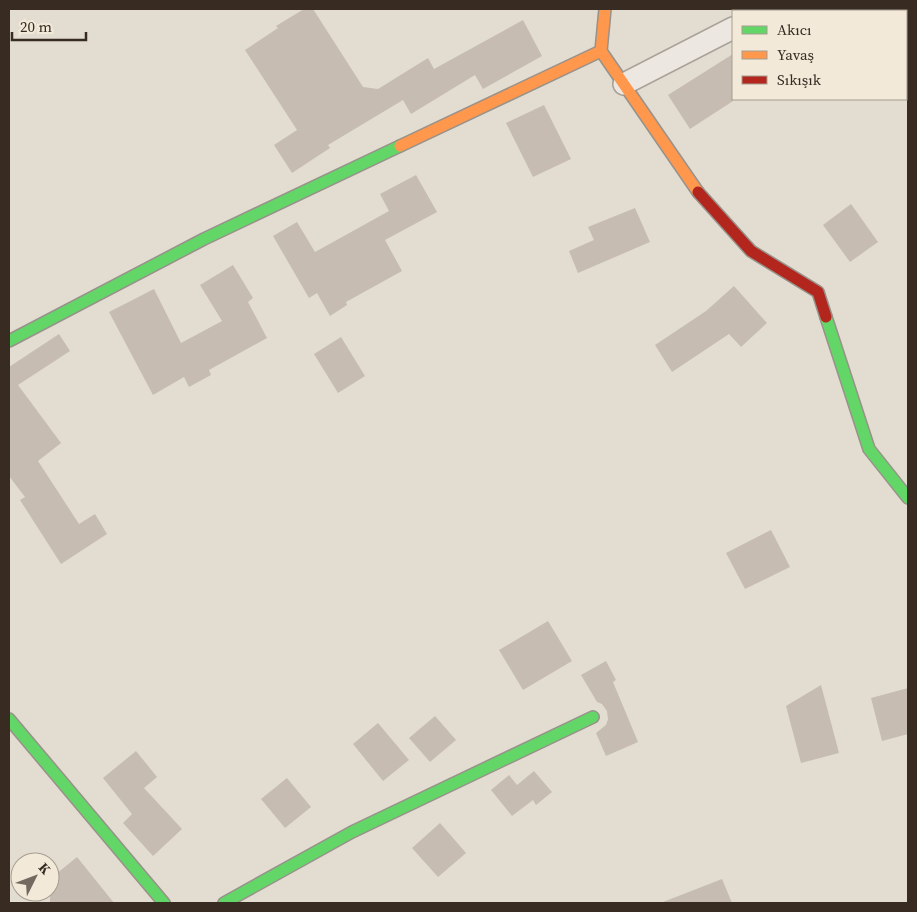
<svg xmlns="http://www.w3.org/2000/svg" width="917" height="912" font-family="'Source Serif 4',serif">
<rect width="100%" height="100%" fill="#e3ddd1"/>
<g fill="#c6bcb2">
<path d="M304 9H313L363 87 378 89 428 58 434 69 523 20 542 56 483 89 475 75 411 114 403 100 328 145 330 148 292 173 274 145 297 130 245 50 278 28 276 26Z"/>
<path d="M733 54V101L690 129 668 95Z"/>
<path d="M544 105 571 159 533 177 506 123Z"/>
<path d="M416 175 437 212 385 240 402 271 346 302 347 305 330 316 317 293 309 298 273 236 297 222 315 252 389 211 380 194Z"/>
<path d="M851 204 878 242 850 262 823 225Z"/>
<path d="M635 208 650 242 578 273 569 251 594 240 588 227Z"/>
<path d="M233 265 253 298 248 302 267 338 209 370 211 375 189 387 184 377 153 395 109 312 154 289 181 343 222 321 200 285Z"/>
<path d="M734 286 767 323 741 347 729 334 672 372 655 345 706 311Z"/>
<path d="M59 334 70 351 18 385 61 443 38 461 79 524 95 514 107 534 61 564 20 500 25 497 9 476V367Z"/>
<path d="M341 337 365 376 338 393 314 354Z"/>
<path d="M771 530 790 567 745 589 726 553Z"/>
<path d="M548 621 572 661 523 690 499 650Z"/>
<path d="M606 661 616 680 613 682 638 742 606 756 596 733 606 725 608 719 607 711 602 704 597 702 581 675Z"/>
<path d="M821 685 839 753 801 763 786 706Z"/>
<path d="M908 688V734L882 741 871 698Z"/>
<path d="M435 716 456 740 430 762 409 738Z"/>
<path d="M378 723 409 760 383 781 353 744Z"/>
<path d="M136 751 157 777 144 788 182 829 153 856 123 823 132 814 103 778Z"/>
<path d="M534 771 552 792 536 805 533 800 512 816 491 790 509 775 517 785Z"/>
<path d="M287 778 311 807 285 828 261 799Z"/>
<path d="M440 823 466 853 438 877 412 848Z"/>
<path d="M77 857 114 903H50V879Z"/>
<path d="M722 879 732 903H663V902Z"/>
</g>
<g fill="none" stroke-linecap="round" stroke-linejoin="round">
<defs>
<g id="street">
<path d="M766 11 771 9"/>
<path d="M624 84 733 28"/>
</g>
<g id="fast">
<path d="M826 317 869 449 908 498"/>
<path d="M9 341 204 239 400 146"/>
<path d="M9 719 164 903"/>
<path d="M224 903 352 832 593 717"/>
</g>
<g id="slow">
<path d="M605 9 601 51 698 192"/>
<path d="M400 146 601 51"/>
</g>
<path id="jam" d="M698 192 751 251 818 292 826 317"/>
</defs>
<use href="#street" stroke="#a9a299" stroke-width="24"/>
<use href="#fast" stroke="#98928a" stroke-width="14"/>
<use href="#slow" stroke="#98928a" stroke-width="14"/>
<use href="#jam" stroke="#98928a" stroke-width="14"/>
<use href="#street" stroke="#ece8e1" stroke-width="21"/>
<use href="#fast" stroke="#63d668" stroke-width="11"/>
<use href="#slow" stroke="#ff974d" stroke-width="11"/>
<use href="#jam" stroke="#b3261e" stroke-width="11"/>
</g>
<rect width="917" height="912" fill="none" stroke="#372b22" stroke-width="20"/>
<rect x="732" y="10" width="175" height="90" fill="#f2e9d9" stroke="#a79d90"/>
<rect x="742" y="26" width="25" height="8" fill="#63d668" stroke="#a79d90"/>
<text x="777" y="35" font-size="15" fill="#372b22">Akıcı</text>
<rect x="742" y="51" width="25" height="8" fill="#ff974d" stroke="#a79d90"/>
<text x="777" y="60" font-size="15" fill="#372b22">Yavaş</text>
<rect x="742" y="76" width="25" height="8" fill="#b3261e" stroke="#a79d90"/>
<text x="777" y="85" font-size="15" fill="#372b22">Sıkışık</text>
<g transform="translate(35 877) rotate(48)"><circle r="24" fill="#f2e9d9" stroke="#a79d90"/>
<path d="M0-4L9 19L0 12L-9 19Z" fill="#73695f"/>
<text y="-8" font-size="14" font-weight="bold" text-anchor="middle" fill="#372b22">K</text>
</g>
<path d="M12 32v8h74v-8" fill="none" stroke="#372b22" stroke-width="2.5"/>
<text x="20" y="32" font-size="15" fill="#372b22" stroke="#f2e9d9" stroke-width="4" paint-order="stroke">20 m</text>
</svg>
